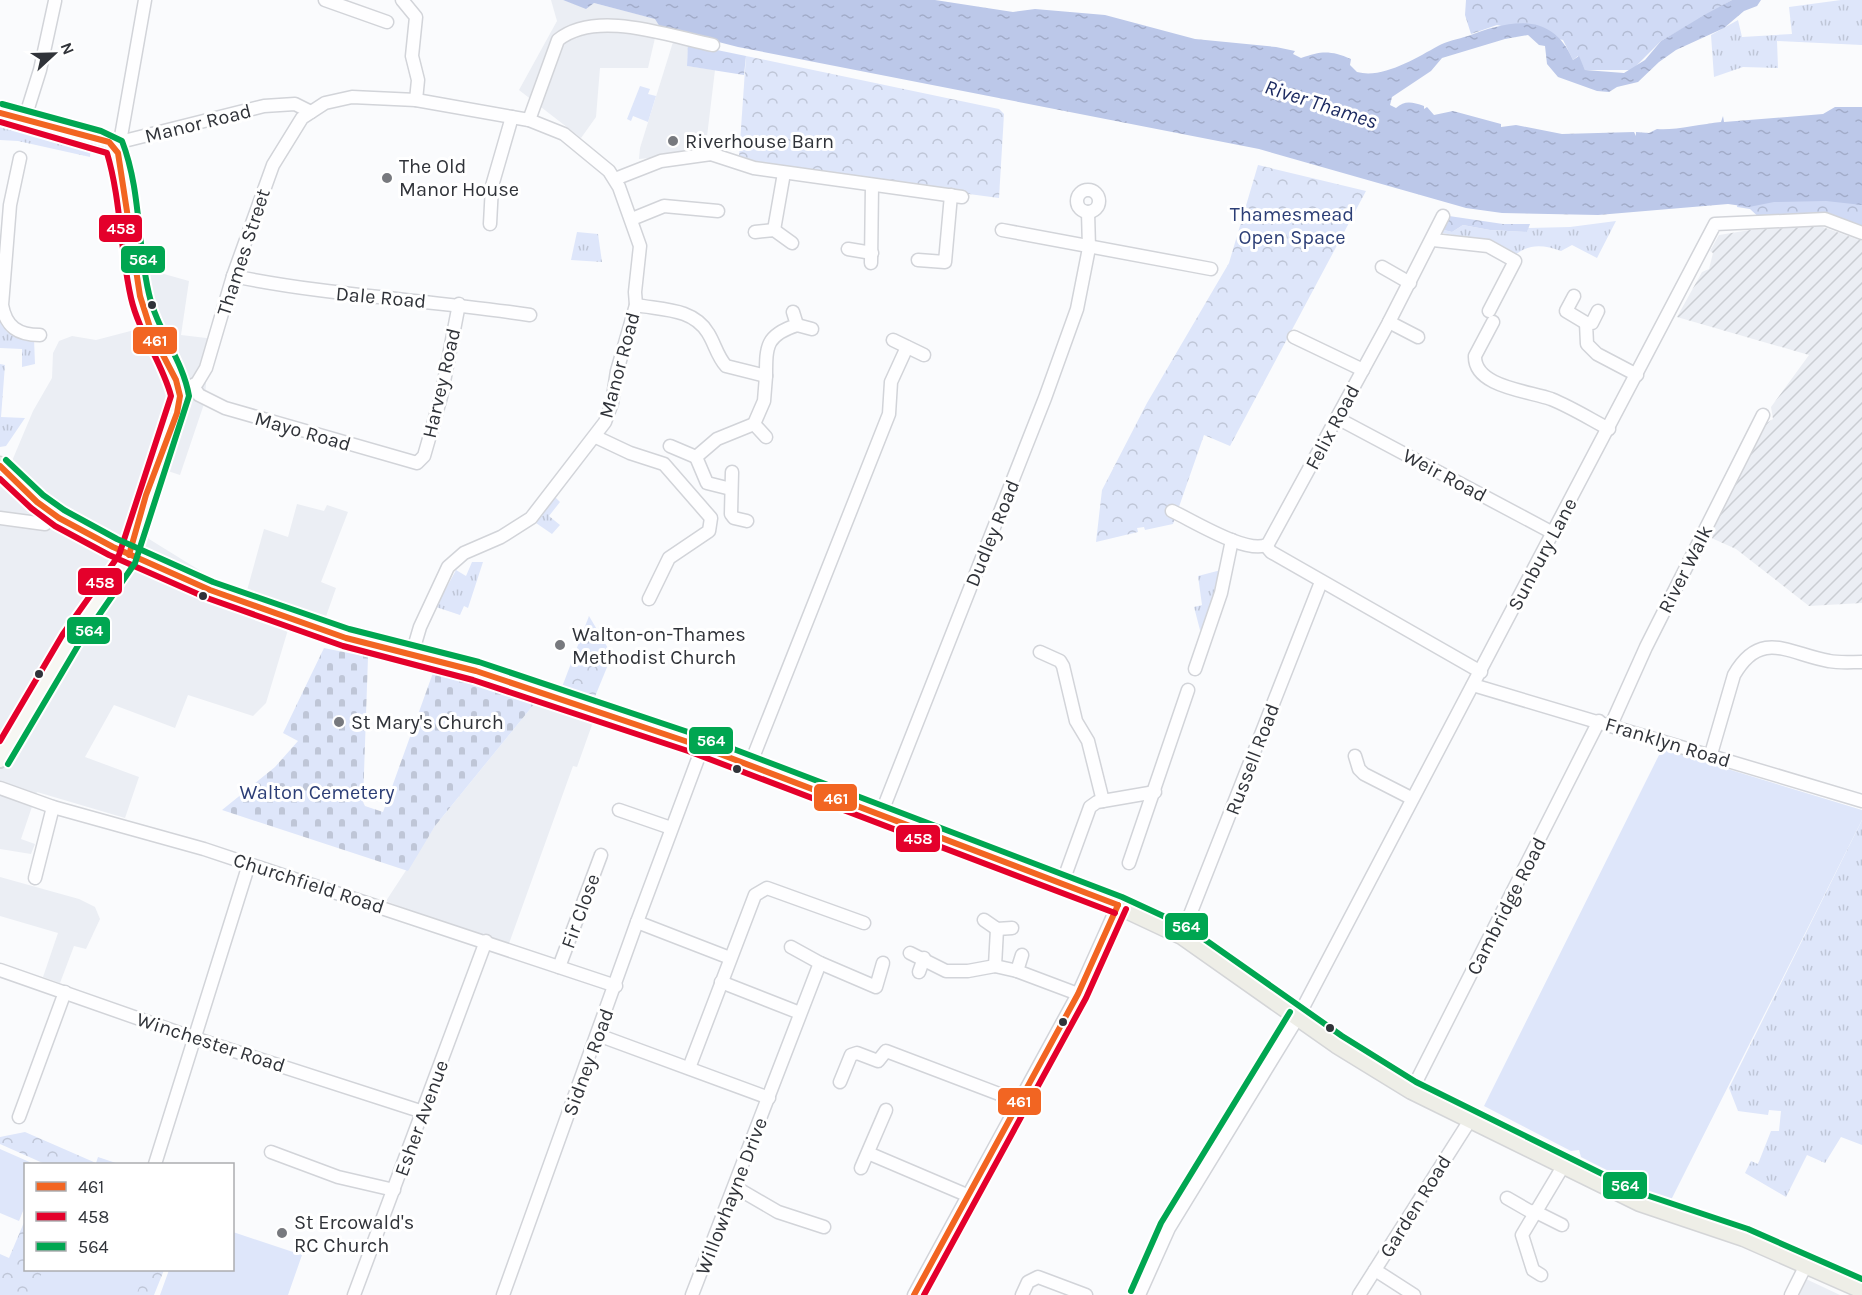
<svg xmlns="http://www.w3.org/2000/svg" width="1862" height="1295" font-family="Karla,sans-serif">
<defs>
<pattern id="industrial-furrows" width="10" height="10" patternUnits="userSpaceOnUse" patternTransform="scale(1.5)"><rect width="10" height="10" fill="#ebeef4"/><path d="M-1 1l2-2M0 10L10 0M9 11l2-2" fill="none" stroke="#cacdd2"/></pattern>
<pattern id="grass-tufts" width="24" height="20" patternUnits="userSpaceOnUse" patternTransform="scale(1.5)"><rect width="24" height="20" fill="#dee6fa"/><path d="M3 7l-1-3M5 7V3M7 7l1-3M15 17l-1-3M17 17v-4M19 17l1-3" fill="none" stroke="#bfc6d7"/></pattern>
<pattern id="forest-crowns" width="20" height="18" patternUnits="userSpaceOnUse" patternTransform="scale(1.5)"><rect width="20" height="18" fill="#d0daf5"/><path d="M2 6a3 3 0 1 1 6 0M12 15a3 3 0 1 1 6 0" fill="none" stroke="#b3bcd3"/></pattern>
<pattern id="cemetery-stones" width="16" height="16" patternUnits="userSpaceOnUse" patternTransform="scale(1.5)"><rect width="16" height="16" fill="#dee6fa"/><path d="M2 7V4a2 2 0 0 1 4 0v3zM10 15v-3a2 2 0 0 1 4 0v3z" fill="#bfc6d7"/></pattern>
<pattern id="park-crowns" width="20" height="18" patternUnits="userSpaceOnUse" patternTransform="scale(1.5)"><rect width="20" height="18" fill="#dee6fa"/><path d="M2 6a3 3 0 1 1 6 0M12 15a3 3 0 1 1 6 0" fill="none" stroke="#bfc6d7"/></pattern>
<pattern id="water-ripples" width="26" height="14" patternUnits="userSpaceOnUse" patternTransform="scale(1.5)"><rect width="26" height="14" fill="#bcc8e9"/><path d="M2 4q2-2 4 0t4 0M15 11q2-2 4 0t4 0" fill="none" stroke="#a2acc9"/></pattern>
</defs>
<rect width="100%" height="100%" fill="#fafbfd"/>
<g fill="#ebeef4">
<path d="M551 0H563L586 8 594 3 656 19 689 35 687 66 715 70 705 153 639 159 640 148 673 42 655 38 648 68H600L596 117 581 138 519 90 557 21Z"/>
<path d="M139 267 189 281 181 335 215 339 207 365 205 401 180 475 162 469 151 497 145 529 149 539 212 578 246 594 264 529 288 537 297 504 324 511 327 505 348 512 321 582 336 588 324 622 290 623 266 703 253 716 188 695 175 728 114 705 85 757 139 777 125 818 37 792 21 839 35 844 31 854 0 849V473L12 461 33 411 52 378 53 353 59 341 72 336 96 340 142 328 132 284Z"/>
<path d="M535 703 593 722 577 767 573 766 507 949 386 901 435 826Z"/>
<path d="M0 877 79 899 95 907 100 919 86 949 74 946 60 983 43 977 58 933 0 916Z"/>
<path d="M1806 1279 1840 1295H1799Z"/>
</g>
<path fill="url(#industrial-furrows)" d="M1820 226 1862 241V603L1809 606 1736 549 1707 536 1762 426 1773 419 1771 407 1809 355 1677 317 1702 272 1709 269 1713 253 1710 251 1719 235 1750 230Z"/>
<g fill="url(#grass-tufts)">
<path d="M1841 0H1862V45L1777 41 1778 68 1743 67 1714 77 1711 35 1738 20 1742 37 1792 34 1789 7Z"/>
<path d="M0 125 91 148 90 157 18 141 0 140Z"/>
<path d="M1616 221 1597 258 1572 245 1561 251C1544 245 1530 243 1515 255L1488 241 1442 233 1444 230 1452 232 1463 225 1490 230 1527 232 1528 228 1570 227Z"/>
<path d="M577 232 598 234 602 262 571 260Z"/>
<path d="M0 319 8 331 34 339 35 364 22 367V349L0 348Z"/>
<path d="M0 364 5 365 1 417 25 418 6 446 0 447Z"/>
<path d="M555 497 560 502 549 516 560 525 552 534 536 523Z"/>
<path d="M472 562H483L468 608 464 606 460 615 436 607 456 570 466 576Z"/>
<path d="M1221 570 1203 629 1200 630 1194 607 1202 605 1198 576Z"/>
<path d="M1862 820V1145L1841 1137 1825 1163 1807 1155 1786 1197 1745 1173 1751 1161 1758 1164 1771 1131H1779L1781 1111 1769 1110 1768 1115 1738 1111 1729 1088Z"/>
</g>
<g fill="url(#forest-crowns)">
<path d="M1466 0H1732L1661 41 1632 70H1585L1578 56 1573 60 1563 40 1497 25 1471 34 1465 15Z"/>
<path d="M688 44 746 56 744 75 687 66Z"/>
<path d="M1862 197V228L1831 214 1763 221 1750 209 1737 207 1738 199Z"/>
<path d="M1449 216 1503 224H1530L1527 232 1490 230 1463 225 1452 232 1444 230Z"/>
</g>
<path fill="url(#cemetery-stones)" d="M324 648 368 657 363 802 365 806 383 812 434 670 535 703 435 826 408 871 222 810 275 767 298 741 283 733Z"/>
<g fill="url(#park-crowns)">
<path d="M746 56 999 109 1004 114 999 198 788 170 739 157Z"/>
<path d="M1258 165 1366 191 1230 446 1204 435 1173 524 1145 530 1144 527 1137 528 1138 532 1096 542 1102 490 1147 403 1229 263Z"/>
<path d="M589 616 612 655 594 699 562 687Z"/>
<path d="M25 1132 96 1163 98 1157 119 1164H45L0 1144V1137Z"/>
<path d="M25 1220 26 1270H164L154 1295H0V1254L9 1258Z"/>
</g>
<g fill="#dee6fa">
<path d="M640 86 650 89 648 94 656 96 648 122 633 116 631 121 627 119Z"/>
<path d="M1662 749 1862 810V820L1670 1202 1581 1157 1579 1150 1571 1151 1484 1106Z"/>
<path d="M0 1149 34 1164H26L25 1206 19 1221 0 1213Z"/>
<path d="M233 1232 302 1255 288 1295H160L169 1270H232Z"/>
<path d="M43 1270H146L136 1295H33Z"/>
</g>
<path fill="url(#water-ripples)" d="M563 0H935L1013 12 1035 9 1105 15 1195 39 1276 47 1295 51 1293 54 1301 58C1321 51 1330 50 1351 59L1350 65 1357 72C1383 79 1416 58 1438 46 1447 41 1458 39 1468 36 1510 20 1552 11 1573 60L1579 56 1585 70 1624 73 1645 60 1661 41 1706 14 1732 0H1761L1757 6 1744 11 1724 28 1676 50 1659 62 1638 82 1617 87 1609 92 1597 91 1558 77 1547 64 1545 46 1539 45 1528 35 1505 39 1442 58 1431 71 1392 97 1390 105 1396 108C1405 100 1412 102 1424 106V109L1427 107 1434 115 1453 111 1501 124V127L1516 125 1562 134 1634 132 1636 136V132L1649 133 1657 129C1672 131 1701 124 1721 122L1723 116 1724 122 1823 114 1835 107H1862V205L1826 201 1774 202 1749 207 1728 204 1598 215 1502 213 1466 208 1259 149 738 47 660 27 655 19 594 3 586 9Z"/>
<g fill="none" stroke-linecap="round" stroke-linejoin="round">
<defs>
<g id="street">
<path d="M325 0 387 22"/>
<path d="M402 0 416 17 412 56 418 80 416 100"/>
<path d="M0 113 109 142 118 153 140 296 152 334 176 380 180 396 177 413 146 495 129 555"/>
<path d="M529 120 558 40C596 9 669 36 713 45"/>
<path d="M24 121 40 70 55 1"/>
<path d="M120 142 145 0"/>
<path d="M114 146 120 142 264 106 295 104 311 112"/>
<path d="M20 158 10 205 2 305C6 327 18 335 40 335"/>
<path d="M615 179 661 161 711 154 754 168 962 197"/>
<circle cx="1088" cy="201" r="11"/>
<path d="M632 219 664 206 718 211"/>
<path d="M490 224 492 186 512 117"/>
<path d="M774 230 784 173"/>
<path d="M1002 230 1211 269"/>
<path d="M755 232 774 230 792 243"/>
<path d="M1433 240 1488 246 1515 261 1489 311"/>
<path d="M848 249 872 253"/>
<path d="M918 260 945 262 951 195"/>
<path d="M871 263 872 185"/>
<path d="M1382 267 1410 283"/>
<path d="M233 276C331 296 431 300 530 315"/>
<path d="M1574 296 1566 311 1586 323"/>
<path d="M636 305C662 310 693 308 708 333 715 344 717 356 726 366L766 376C766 346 766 335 797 325L793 312"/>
<path d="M1598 311 1592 323H1586L1587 344 1597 354 1637 375"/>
<path d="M1389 322 1418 337"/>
<path d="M1493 322 1475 356C1474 387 1529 391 1551 399 1571 407 1590 419 1609 429"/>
<path d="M797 325 812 329"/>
<path d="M1294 337 1363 370"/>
<path d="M893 340 924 355"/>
<path d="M193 386 199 395 225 408 417 463 424 456 441 397 459 304"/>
<path d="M180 392 197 383 206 368 233 276 273 165 302 118 325 103 352 97 416 100 529 120 564 134 609 171 619 187 640 246 635 292 636 305 617 371 612 403 605 422 531 518 501 537 464 553 448 567 420 627 412 654"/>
<path d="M1337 418 1553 533"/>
<path d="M754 424 766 437"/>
<path d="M596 437 630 453 664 464 711 518 709 531 669 558 649 599"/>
<path d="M670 446 696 457 717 439 754 424 764 401 766 376"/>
<path d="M696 457 707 483 731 489"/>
<path d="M732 472 731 514 734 518 747 521"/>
<path d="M1172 511C1192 520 1249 556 1268 544L1389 322 1443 216"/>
<path d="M0 518 45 524"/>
<path d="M1266 546 1271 552 1481 672"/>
<path d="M1040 652 1060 661 1063 666 1076 721 1088 741 1103 801"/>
<path d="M1195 669 1221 593 1232 540"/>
<path d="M1473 685 1862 801"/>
<path d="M1611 725 1646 647 1763 415"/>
<path d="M1711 754 1734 675C1761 628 1789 654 1829 661 1839 663 1851 662 1862 662"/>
<path d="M1355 756 1359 769 1364 774 1411 798"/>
<path d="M750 765 889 414 891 382 907 347"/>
<path d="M0 788 53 807 204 849 616 986"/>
<path d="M619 810 671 828"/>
<path d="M881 814 1045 398 1077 309 1089 248 1088 212"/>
<path d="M1129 863 1188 690"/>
<path d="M35 878 53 807"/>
<path d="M1062 884 1090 807 1097 802 1155 792"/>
<path d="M984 920 997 929 1012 928"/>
<path d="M637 922 730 958"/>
<path d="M1182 935 1321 582"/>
<path d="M791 947 820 963 876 987 883 963"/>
<path d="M910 953 946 971H968L995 966 1017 971 1078 994"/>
<path d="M995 966 997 929"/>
<path d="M559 967 601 855"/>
<path d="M0 970 194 1038 423 1112"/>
<path d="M1017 971 1022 955"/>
<path d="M919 972 924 958"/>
<path d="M721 982 800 1013"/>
<path d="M598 1035 769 1098"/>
<path d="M689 1068 755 895 767 888 864 923"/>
<path d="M840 1082 851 1055 857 1053 878 1061 886 1051 1020 1102"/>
<path d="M1412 1090 1599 721"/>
<path d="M19 1117 65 992"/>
<path d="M271 1152 338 1177 394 1190"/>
<path d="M868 1153 969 1196"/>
<path d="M155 1164 249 864"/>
<path d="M861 1168 886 1110"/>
<path d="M735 1187 778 1212 824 1227"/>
<path d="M1507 1198 1533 1213"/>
<path d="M1534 1211 1562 1225"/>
<path d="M1375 1270 1414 1295"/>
<path d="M1541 1275 1533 1270 1522 1235 1565 1163"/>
<path d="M354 1295 486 941"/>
<path d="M503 1295 637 922 702 748"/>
<path d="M692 1295 820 963"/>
<path d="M914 1295 1078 994 1118 905"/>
<path d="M1022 1295 1028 1282 1038 1277 1086 1295"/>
<path d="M1139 1295 1169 1228 1298 1017 1715 224 1825 219 1862 233"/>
<path d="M1359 1295 1472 1117"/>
<path d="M1791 1295 1806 1265"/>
</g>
<path id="secondary" d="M0 759 71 639 116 578 129 555"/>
<path id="primary" d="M0 466 37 502 59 518 113 547 210 590 346 638 476 671 691 743 1118 905 1182 935 1337 1044 1412 1090 1640 1202 1744 1237 1862 1289"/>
</defs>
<use href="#street" stroke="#d2d4d9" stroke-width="15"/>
<use href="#secondary" stroke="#d2d4d9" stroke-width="20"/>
<use href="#primary" stroke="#d4d5d7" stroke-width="21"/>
<use href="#street" stroke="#fefeff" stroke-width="12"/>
<use href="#secondary" stroke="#f7f7f3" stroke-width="16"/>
<use href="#primary" stroke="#eeeee7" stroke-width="18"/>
<defs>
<g id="bus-1">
<path d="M0 113 109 142 118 153 140 296 152 334 176 380 180 396 177 413 146 495 129 555"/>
<path d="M0 466 37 502 59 518 113 547 210 590 346 638 476 671 691 743 1118 905"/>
<path d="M914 1295 1078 994 1118 905"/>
</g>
<g id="bus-2">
<path d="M0 122 107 153C121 200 120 250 131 298 139 333 162 362 171 396L119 555 63 634 0 741"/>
<path d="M0 479 31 508 55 526 109 555 207 598 343 646 473 680 688 751 1115 913"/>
<path d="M924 1295 1086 998 1126 909"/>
</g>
<g id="bus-3">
<path d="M2 104 101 131 122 141C141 190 137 244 149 294 157 330 183 360 189 396L135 563 79 644 8 764"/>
<path d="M6 460 43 495 64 510 117 539 213 582 349 629 479 662 694 734 1122 897 1187 927 1342 1036 1416 1082 1643 1194 1748 1229 1862 1279"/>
<path d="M1131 1291 1161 1223 1290 1012"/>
</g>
</defs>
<use href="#bus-1" stroke="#fff" stroke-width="10"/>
<use href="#bus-2" stroke="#fff" stroke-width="10"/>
<use href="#bus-3" stroke="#fff" stroke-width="10"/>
<use href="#bus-1" stroke="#f26522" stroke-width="6"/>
<use href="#bus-2" stroke="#e4002b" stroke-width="6"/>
<use href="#bus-3" stroke="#00a651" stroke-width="6"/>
</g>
<g fill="#77797e" stroke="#fff" stroke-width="2">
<circle cx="673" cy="141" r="6"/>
<circle cx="387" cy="178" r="6"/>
<circle cx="560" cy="645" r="6"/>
<circle cx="339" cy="722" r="6"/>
<circle cx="282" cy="1233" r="6"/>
</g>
<g fill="#303339" stroke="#fff" stroke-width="2">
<circle cx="152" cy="305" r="5"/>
<circle cx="203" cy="596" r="5"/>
<circle cx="39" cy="674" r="5"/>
<circle cx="737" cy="769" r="5"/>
<circle cx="1063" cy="1022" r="5"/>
<circle cx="1330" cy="1028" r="5"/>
</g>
<g text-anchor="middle" stroke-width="6" stroke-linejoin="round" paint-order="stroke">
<g font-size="20" fill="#303339" stroke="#fff">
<text transform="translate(198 123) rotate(-14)" y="7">Manor Road</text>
<text transform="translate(243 252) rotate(-72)" y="7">Thames Street</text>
<text transform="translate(381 297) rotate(5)" y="7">Dale Road</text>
<text transform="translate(619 365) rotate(-75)" y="7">Manor Road</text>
<text transform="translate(441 383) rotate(-77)" y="7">Harvey Road</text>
<text transform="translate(1332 427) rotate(-62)" y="7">Felix Road</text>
<text transform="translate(303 431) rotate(16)" y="7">Mayo Road</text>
<text transform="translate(1445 475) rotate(28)" y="7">Weir Road</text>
<text transform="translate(992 533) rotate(-68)" y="7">Dudley Road</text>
<text transform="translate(1542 554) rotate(-62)" y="7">Sunbury Lane</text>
<text transform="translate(1685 569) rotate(-63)" y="7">River Walk</text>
<text transform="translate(1668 742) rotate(17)" y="7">Franklyn Road</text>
<text transform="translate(1252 759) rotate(-69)" y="7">Russell Road</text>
<text transform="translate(309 883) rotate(18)" y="7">Churchfield Road</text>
<text transform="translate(1506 906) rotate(-63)" y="7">Cambridge Road</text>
<text transform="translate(580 911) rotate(-70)" y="7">Fir Close</text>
<text transform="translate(211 1042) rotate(18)" y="7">Winchester Road</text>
<text transform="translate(588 1062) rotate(-70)" y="7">Sidney Road</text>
<text transform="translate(421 1118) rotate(-70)" y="7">Esher Avenue</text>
<text transform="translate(731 1196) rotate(-69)" y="7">Willowhayne Drive</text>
<text transform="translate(1415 1206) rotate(-58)" y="7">Garden Road</text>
</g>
<g font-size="20" fill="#303339" stroke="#fff" text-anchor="start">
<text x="685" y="148">Riverhouse Barn</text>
<text x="399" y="173">The Old<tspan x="399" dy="23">Manor House</tspan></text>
<text x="572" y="641">Walton-on-Thames<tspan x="572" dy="23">Methodist Church</tspan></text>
<text x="351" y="729">St Mary's Church</text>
<text x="294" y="1229">St Ercowald's<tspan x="294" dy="23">RC Church</tspan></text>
</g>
<g font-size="20" fill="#2c3e76" stroke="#fff">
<text x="1292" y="221">Thamesmead<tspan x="1292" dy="23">Open Space</tspan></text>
<text x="317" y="799">Walton Cemetery</text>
</g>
<g font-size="21" font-style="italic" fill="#1a285f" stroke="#fff">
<text transform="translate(1321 104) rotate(18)" y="7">River Thames</text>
</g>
</g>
<g stroke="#fff" stroke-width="2">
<rect x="98" y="214" width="45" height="29" rx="6" fill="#e4002b"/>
<rect x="120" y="245" width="46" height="29" rx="6" fill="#00a651"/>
<rect x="132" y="326" width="46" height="29" rx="6" fill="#f26522"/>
<rect x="77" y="567" width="46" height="29" rx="6" fill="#e4002b"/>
<rect x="66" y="616" width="45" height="29" rx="6" fill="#00a651"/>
<rect x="688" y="726" width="46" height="29" rx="6" fill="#00a651"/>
<rect x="813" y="783" width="45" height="29" rx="6" fill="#f26522"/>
<rect x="895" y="824" width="46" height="29" rx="6" fill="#e4002b"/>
<rect x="1164" y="912" width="45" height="29" rx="6" fill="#00a651"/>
<rect x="997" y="1087" width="45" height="29" rx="6" fill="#f26522"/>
<rect x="1602" y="1171" width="46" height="29" rx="6" fill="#00a651"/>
</g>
<g font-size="16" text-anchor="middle" font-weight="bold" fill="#fff">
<text x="121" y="234">458</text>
<text x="143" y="265">564</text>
<text x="155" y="346">461</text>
<text x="100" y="588">458</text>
<text x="89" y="636">564</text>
<text x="711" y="746">564</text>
<text x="836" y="804">461</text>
<text x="918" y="844">458</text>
<text x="1186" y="932">564</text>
<text x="1019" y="1107">461</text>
<text x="1625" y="1191">564</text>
</g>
<rect x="24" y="1163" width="210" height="108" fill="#ffffff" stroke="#acadb0" stroke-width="1.5"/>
<rect x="36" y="1182" width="30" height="9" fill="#f26522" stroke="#acadb0" stroke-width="1.5"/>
<text x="78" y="1193" font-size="18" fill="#303339">461</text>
<rect x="36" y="1212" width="30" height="9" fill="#e4002b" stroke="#acadb0" stroke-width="1.5"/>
<text x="78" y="1223" font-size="18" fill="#303339">458</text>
<rect x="36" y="1242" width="30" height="9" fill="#00a651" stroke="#acadb0" stroke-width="1.5"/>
<text x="78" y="1253" font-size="18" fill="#303339">564</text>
<g transform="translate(54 54) rotate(68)" stroke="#ffffff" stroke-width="4.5" paint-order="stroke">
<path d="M0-4.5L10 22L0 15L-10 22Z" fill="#303339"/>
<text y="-9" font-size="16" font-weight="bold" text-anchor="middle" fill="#303339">N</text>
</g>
</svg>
